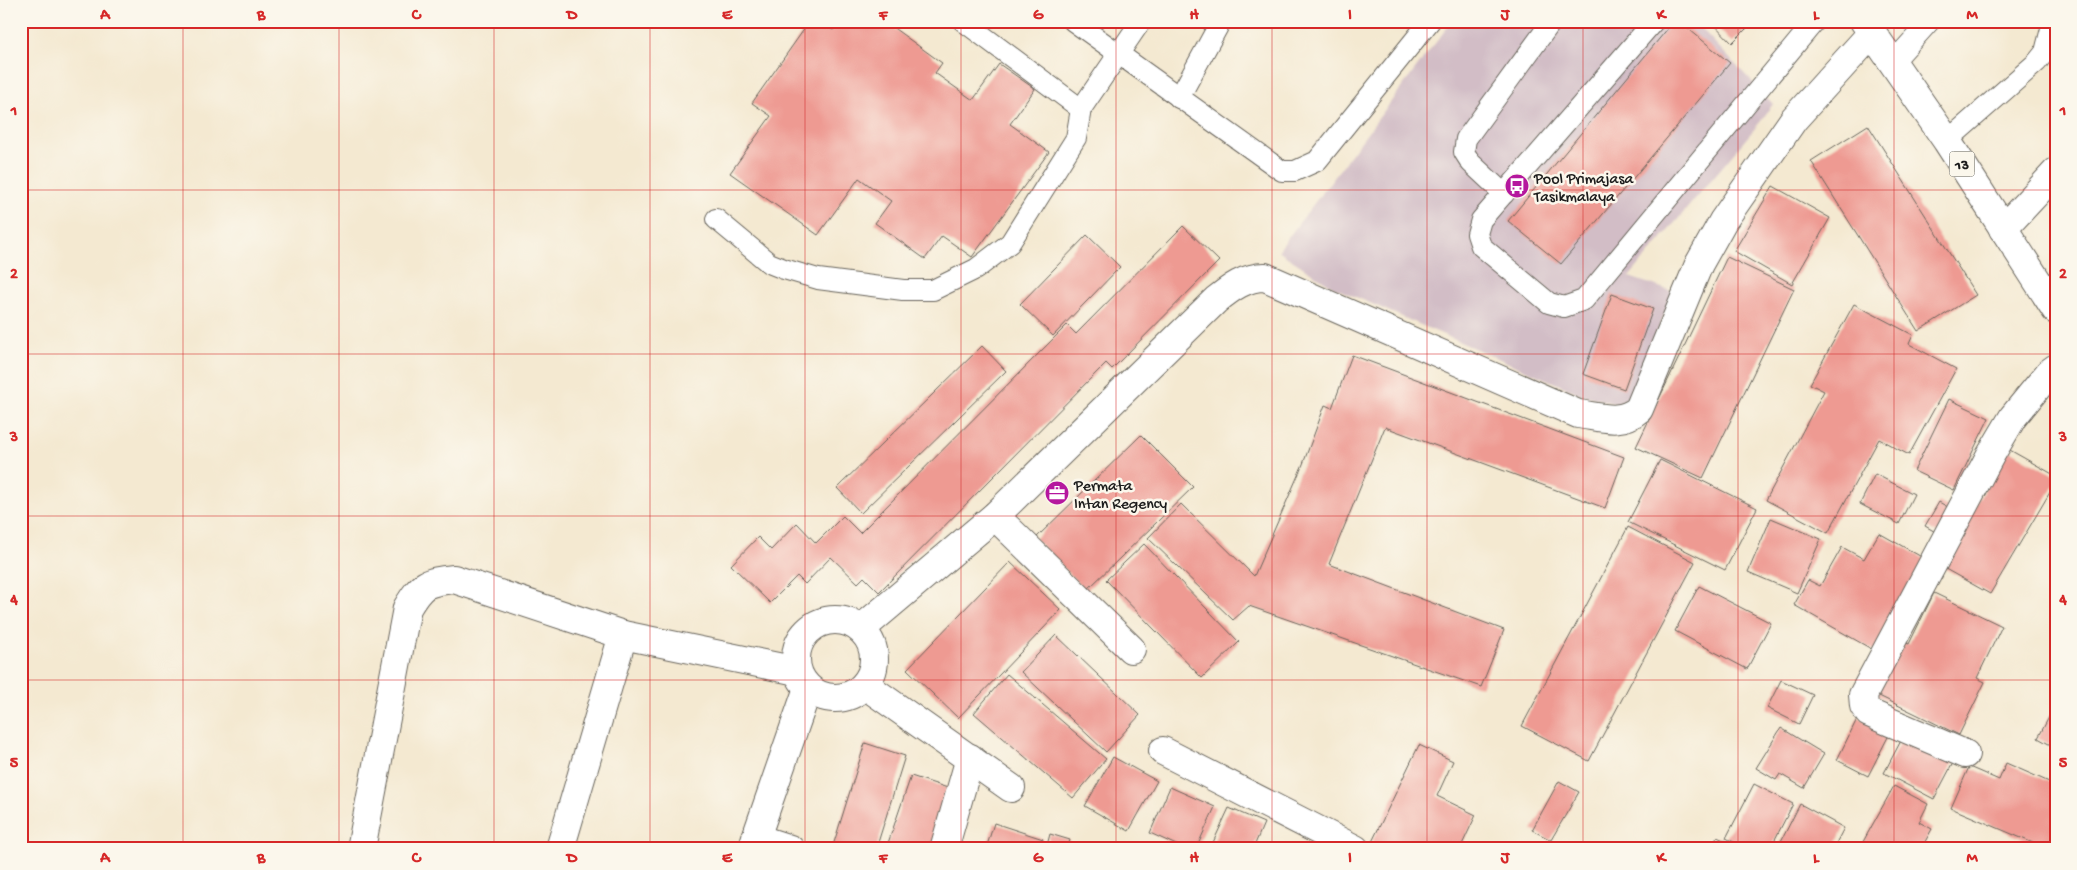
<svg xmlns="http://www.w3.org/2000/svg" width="2077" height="870" font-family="'Gochi Hand',sans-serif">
<rect width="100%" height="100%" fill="#fbf7ec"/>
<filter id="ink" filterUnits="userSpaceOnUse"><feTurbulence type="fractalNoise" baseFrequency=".02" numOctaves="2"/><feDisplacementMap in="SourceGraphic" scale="10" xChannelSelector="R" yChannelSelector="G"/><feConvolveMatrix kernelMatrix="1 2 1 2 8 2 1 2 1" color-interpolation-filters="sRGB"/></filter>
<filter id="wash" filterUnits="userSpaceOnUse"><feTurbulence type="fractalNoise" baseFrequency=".0096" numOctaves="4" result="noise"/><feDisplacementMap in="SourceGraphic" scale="20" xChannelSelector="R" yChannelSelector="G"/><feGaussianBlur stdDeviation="1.12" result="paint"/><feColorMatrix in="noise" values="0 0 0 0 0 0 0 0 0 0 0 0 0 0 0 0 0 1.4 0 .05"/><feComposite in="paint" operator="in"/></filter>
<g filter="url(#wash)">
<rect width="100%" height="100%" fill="#f4e9d1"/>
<path fill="#d2bdc6" d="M1452 21H1694L1773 104 1761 121 1629 277 1674 292 1629 399 1616 404 1583 395 1335 288 1278 251Z"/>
<g id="blocks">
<g fill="#ee9a92">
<path d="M810 21H821L833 30 839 21H884L942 63 935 73 973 100 999 64 1035 89 1010 124 1049 152 972 257 942 236 925 259 875 223 891 201 859 178 818 235 730 173 771 116 752 103Z"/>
<path d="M1674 21H1679L1730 63 1561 264 1508 221Z"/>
<path d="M1711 21H1754L1732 43Z"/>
<path d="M1868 125 1976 295 1918 331 1811 161Z"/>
<path d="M1773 186 1830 218 1792 284 1734 251Z"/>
<path d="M1183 226 1219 261 1112 369 1106 363 879 592 864 577 858 583 831 557 805 584 797 576 770 603 731 565 758 537 771 550 797 523 816 543 843 516 860 533 1067 325 1076 334Z"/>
<path d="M1087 235 1120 267 1053 336 1020 304Z"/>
<path d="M1727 257 1794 289 1703 478 1636 447Z"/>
<path d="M1612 294 1653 309 1624 389 1583 374Z"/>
<path d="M1854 304 1913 335 1909 344 1956 369 1909 455 1879 439 1828 533 1766 500 1824 391 1810 384Z"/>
<path d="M982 346 1006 371 861 513 837 488Z"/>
<path d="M1352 355 1624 457 1605 508 1385 427 1329 564 1504 630 1481 687 1249 606 1233 620 1148 538 1181 504 1254 576 1303 464 1325 405 1332 408Z"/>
<path d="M1949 399 1989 418 1954 490 1914 471Z"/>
<path d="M1141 435 1193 487 1086 591 1035 539Z"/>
<path d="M2008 449 2056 476V482L1990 594 1940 566Z"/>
<path d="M1660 460 1757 508 1725 570 1628 522Z"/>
<path d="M1875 474 1914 494 1899 524 1860 504Z"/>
<path d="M1939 502 1953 510 1939 534 1925 526Z"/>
<path d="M1771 518 1821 539 1797 593 1748 572Z"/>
<path d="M1628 527 1695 562 1589 761 1522 726Z"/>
<path d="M1879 533 1927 560 1875 651 1794 605 1808 580 1820 586 1842 547 1864 559Z"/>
<path d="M1144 544 1239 642 1202 678 1106 580Z"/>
<path d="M1010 562 1061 610 958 718 907 669Z"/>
<path d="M1699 586 1771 623 1747 669 1675 631Z"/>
<path d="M1934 593 2002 626 1977 678 1985 682 1959 735 1877 695 1903 642 1909 644Z"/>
<path d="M1056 635 1140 715 1106 752 1021 672Z"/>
<path d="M1007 674 1106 759 1073 798 974 713Z"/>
<path d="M1781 680 1813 695 1799 724 1767 708Z"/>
<path d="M2056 704V748L2038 738Z"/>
<path d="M1858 717 1890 733 1868 776 1837 760Z"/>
<path d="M1781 728 1824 754 1804 788 1780 774 1776 780 1756 768Z"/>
<path d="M1904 735 1954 761 1934 799 1884 773Z"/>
<path d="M865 743 905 756 876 849H832Z"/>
<path d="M1419 745 1453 761 1437 796 1476 815 1460 849 1369 848Z"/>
<path d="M1113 757 1157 781 1129 831 1085 806Z"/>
<path d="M2006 763 2056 785V828L2047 849 1951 808 1969 767 1999 780Z"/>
<path d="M911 776 957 791 938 849H886Z"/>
<path d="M1559 781 1579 792 1551 840 1532 830Z"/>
<path d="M1754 784 1793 804 1770 849H1747L1726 838Z"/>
<path d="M1894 786 1928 804 1919 822 1932 829 1921 849H1859Z"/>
<path d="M1170 787 1215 807 1196 849H1185L1150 833Z"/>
<path d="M1800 804 1844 828 1833 849H1777Z"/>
<path d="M1229 808 1264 823 1253 849H1210Z"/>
<path d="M994 823 1043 839 1039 849H986Z"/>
<path d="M1050 834 1070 840 1067 849H1046Z"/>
<path d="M1717 837 1744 849H1711Z"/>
</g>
</g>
</g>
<g filter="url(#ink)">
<use href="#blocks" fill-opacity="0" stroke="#68645b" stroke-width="1"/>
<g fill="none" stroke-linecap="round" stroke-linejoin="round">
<defs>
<g id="service">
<path d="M963 21 1081 109"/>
<path d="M1073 21 1282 171H1295L1317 161 1430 21"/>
<path d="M1654 21 1481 220 1477 234 1481 246 1549 303 1564 307 1584 300 1815 21"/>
<path d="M1893 62 1930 21"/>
<path d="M1179 98 1221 21"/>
<path d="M1947 141 2037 62 2045 52 2053 21"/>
<path d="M1504 194 1471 163 1464 152 1466 139 1552 21"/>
<path d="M716 219 769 263 784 269 818 279 903 290H933L976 269 1010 243 1076 138 1081 109 1141 21"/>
</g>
<g id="minor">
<path d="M2003 229 2056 172"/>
<path d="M995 516 1131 649"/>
<circle cx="835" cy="659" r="39"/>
<path d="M861 629 995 516 1216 300C1231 288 1245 277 1265 277L1578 414C1601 417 1621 425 1639 409L1699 264 1723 221 1794 119 1872 33"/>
<path d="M865 685 1011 788"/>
<path d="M1163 751 1355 849"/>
<path d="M1965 754 1869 713 1864 706 1863 695 1990 456 2013 417 2049 373 2056 368"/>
<path d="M756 838 790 849"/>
<path d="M361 849 407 608C422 583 426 582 454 579L623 635"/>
<path d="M560 849 623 635 797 671"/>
<path d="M752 849 808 688"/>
<path d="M944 849 970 758"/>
</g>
<path id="trunk" d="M1864 21 1947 141 2056 310"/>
</defs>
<use href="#service" stroke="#68645b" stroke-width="22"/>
<use href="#minor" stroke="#68645b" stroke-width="30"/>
<use href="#trunk" stroke="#68645b" stroke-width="30"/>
<use href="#service" stroke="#fff" stroke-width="20"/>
<use href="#minor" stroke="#fff" stroke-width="28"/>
<use href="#trunk" stroke="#fff" stroke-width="28"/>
</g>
</g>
<path fill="none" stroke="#d62828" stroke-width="1" stroke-opacity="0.55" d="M183 21V849M339 21V849M494 21V849M650 21V849M805 21V849M961 21V849M1116 21V849M1272 21V849M1427 21V849M1583 21V849M1738 21V849M1894 21V849M21 190H2056M21 354H2056M21 516H2056M21 680H2056"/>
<defs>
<symbol id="bus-disc" viewBox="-11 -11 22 22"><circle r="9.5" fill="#b5179e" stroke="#fbf7ec"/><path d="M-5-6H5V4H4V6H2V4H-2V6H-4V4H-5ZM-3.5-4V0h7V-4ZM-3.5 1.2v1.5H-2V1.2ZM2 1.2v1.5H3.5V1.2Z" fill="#fff"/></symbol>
<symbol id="office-disc" viewBox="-11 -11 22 22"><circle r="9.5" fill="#b5179e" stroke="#fbf7ec"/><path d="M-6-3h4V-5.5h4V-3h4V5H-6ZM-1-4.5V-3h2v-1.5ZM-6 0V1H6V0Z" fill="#fff"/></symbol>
</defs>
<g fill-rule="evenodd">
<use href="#bus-disc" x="1503" y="172" width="28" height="28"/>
<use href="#office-disc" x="1043" y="479" width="28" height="28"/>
</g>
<g text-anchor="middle" stroke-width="5" stroke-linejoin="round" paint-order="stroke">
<rect fill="#fbf7ec" stroke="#5f5e5a" stroke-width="1" x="1949.5" y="151.5" width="25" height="25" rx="4"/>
<g font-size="15" font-weight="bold" fill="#1c1c1c">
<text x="1962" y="169">13</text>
</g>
<g font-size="16" fill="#1c1c1c" stroke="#fbf7ec" text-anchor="start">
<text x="1534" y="183">Pool Primajasa<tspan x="1534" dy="18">Tasikmalaya</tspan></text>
<text x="1074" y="490">Permata<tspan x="1074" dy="18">Intan Regency</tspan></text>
</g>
</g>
<rect width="2077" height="870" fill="none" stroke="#fbf7ec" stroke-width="55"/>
<rect x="28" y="28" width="2022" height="814" fill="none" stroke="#d62828" stroke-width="2"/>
<g font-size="16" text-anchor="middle" font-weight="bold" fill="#d62828">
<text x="105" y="19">A</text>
<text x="261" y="19">B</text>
<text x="416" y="19">C</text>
<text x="572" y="19">D</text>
<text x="727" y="19">E</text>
<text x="883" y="19">F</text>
<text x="1038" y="19">G</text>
<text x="1194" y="19">H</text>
<text x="1350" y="19">I</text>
<text x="1505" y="19">J</text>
<text x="1661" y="19">K</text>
<text x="1816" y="19">L</text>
<text x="1972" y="19">M</text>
<text x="14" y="115">1</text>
<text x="2063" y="115">1</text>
<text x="14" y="278">2</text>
<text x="2063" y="278">2</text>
<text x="14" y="441">3</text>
<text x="2063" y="441">3</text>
<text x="14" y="604">4</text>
<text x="2063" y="604">4</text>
<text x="14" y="767">5</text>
<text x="2063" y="767">5</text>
<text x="105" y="862">A</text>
<text x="261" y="862">B</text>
<text x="416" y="862">C</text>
<text x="572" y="862">D</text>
<text x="727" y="862">E</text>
<text x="883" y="862">F</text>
<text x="1038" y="862">G</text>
<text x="1194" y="862">H</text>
<text x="1350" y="862">I</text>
<text x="1505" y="862">J</text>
<text x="1661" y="862">K</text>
<text x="1816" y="862">L</text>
<text x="1972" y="862">M</text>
</g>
</svg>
